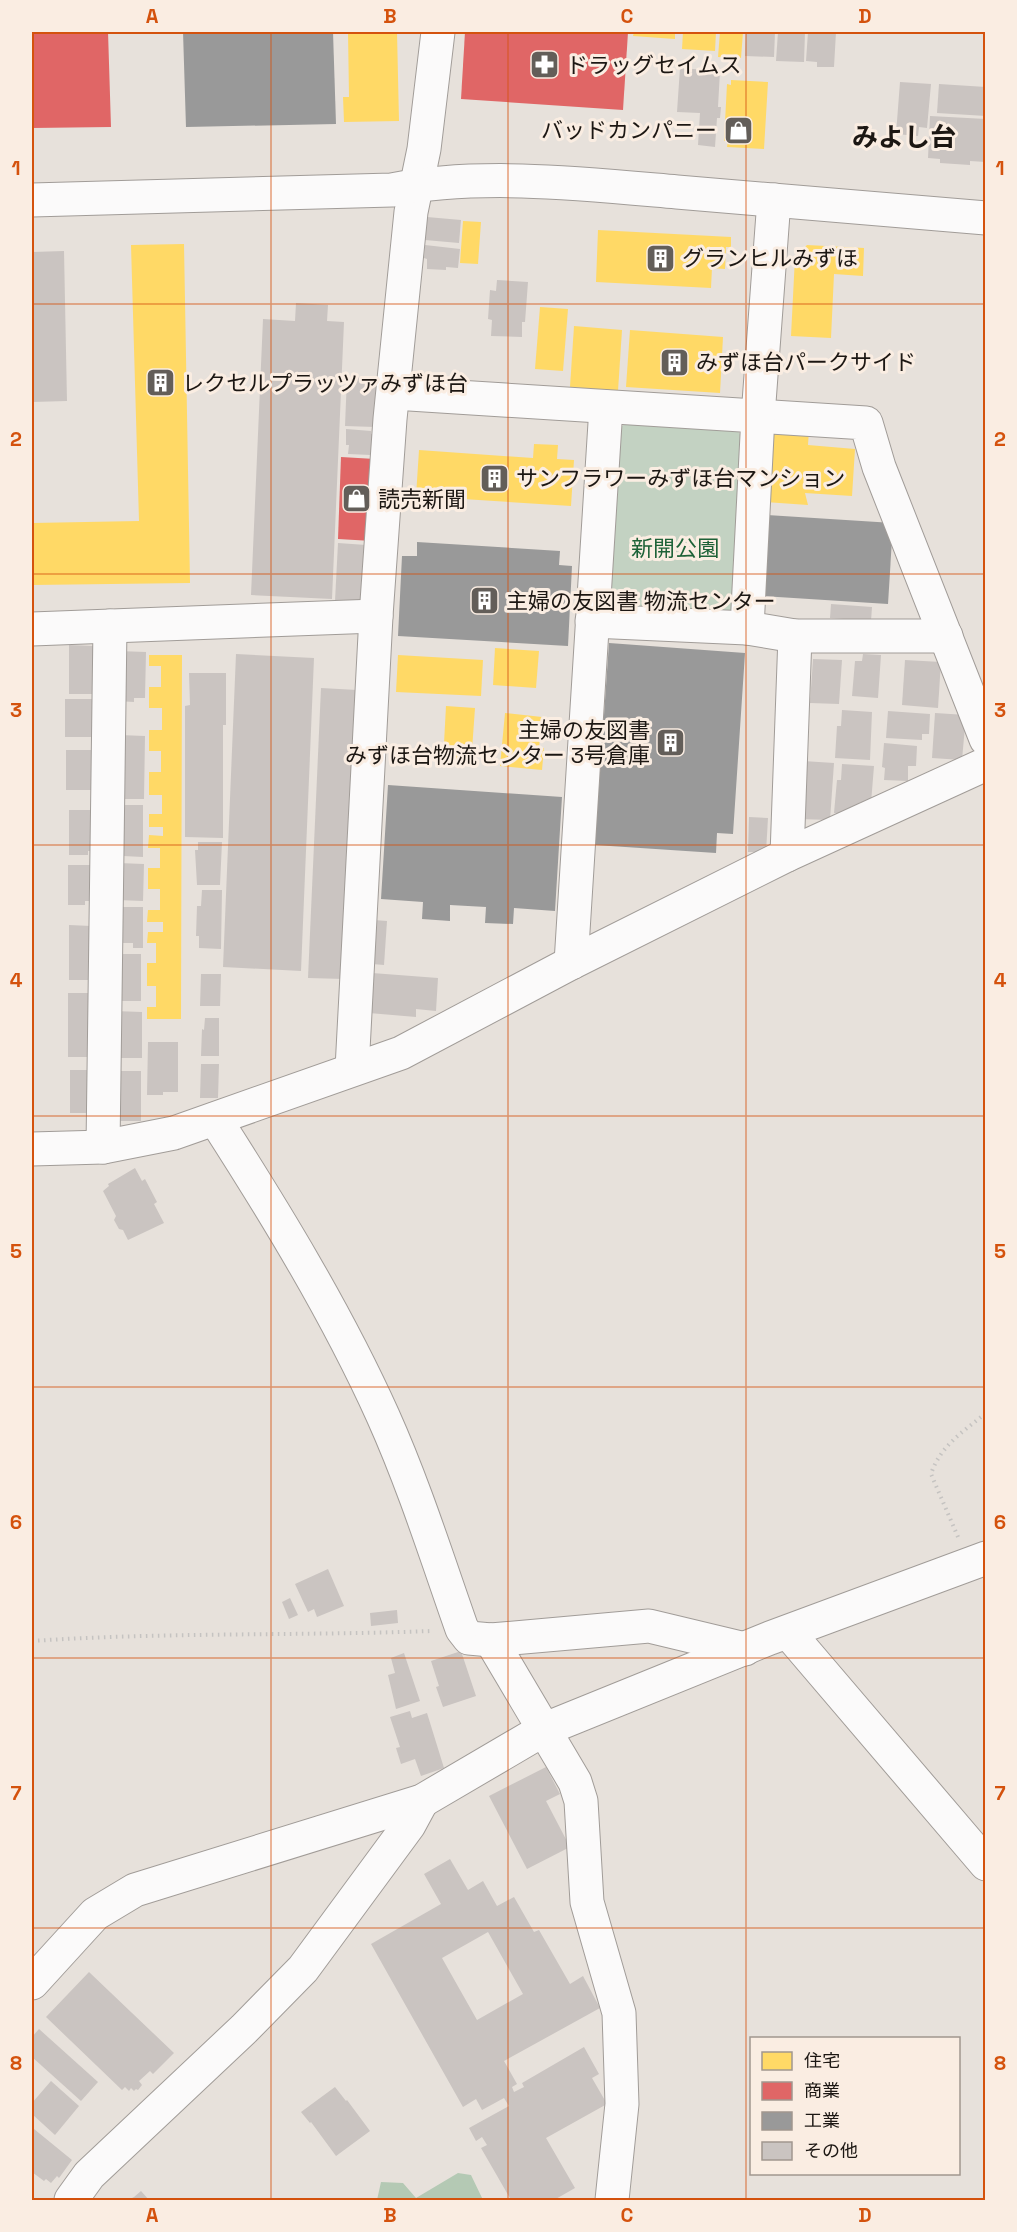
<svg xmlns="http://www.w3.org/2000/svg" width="1017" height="2232" font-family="'Space Grotesk','Noto Sans JP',sans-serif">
<rect width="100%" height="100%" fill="#e7e1db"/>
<path fill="#c3d2c2" d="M628 421 735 427 745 441 736 609 726 618 616 612 606 602 619 429Z"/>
<path fill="#b4c9b4" d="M458 2173 471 2175 483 2200H377L381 2182 403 2183 416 2198Z"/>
<g fill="#ffd966">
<path d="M348 32H397L399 121 344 122 343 97H349Z"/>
<path d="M634 32H675V39L633 36Z"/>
<path d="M683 32H716L715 51 682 49Z"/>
<path d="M720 32H743L741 58 718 57Z"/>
<path d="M731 80 768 82 764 149 727 147 728 141H724L727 84 731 85Z"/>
<path d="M463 221 481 222 478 264 460 263Z"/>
<path d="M598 230 731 237V247H726L725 269 712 268 711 288 596 282Z"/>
<path d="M184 244 190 583 32 585V523L139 521 131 245Z"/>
<path d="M807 245 864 248 863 276 834 274 831 338 791 336 795 257Z"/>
<path d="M540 307 568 309 563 371 535 369Z"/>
<path d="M574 326 622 330 618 391 570 387Z"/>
<path d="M630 330 723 337 720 393 626 387Z"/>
<path d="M768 427 809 430 808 445 855 449 852 496 805 493 808 505 765 502Z"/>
<path d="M534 444 558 445 557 459 574 460 571 506 416 496 419 450 533 458Z"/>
<path d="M495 648 539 651 536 688 493 685Z"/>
<path d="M149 655H182L181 1019H147V1007H156V986H147V963H156V943H147L148 932H163V922H147L148 910H160V889H148V868H160V848H148L149 835 163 836V827H149V814H162V795H149V772H161V751H149V730H162V708H149V687H161V666H149Z"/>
<path d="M398 655 483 660 481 696 396 692Z"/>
<path d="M446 706 475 708 471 764 443 762Z"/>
<path d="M505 713 542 717 539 748H544L542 770 500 766Z"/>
</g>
<g fill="#e06666">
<path d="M32 32H108L111 127 32 128Z"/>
<path d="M465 32H628L623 110 461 99Z"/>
<path d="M341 457 375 459 372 541 338 539Z"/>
</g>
<g fill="#999">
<path d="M183 32H333L336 124 186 127Z"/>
<path d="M767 515 893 523 888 604 762 596Z"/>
<path d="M417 542 560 551 559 565 572 566 568 646 398 636 402 556H417Z"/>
<path d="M609 643 745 653 733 834 717 833 716 853 595 845Z"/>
<path d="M388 785 562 797 555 911 514 908 513 924 485 923 486 907 450 905V921L422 919 423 902 381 899Z"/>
</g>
<g fill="#cac4c1" fill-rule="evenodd">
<path d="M746 32H775L774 57 745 56Z"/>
<path d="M778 32H805L804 62 776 61Z"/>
<path d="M808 32H836L834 67H817V62L806 61Z"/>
<path d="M680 68 720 71 718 107H721L720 118H717L715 147 698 145 700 113 677 112Z"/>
<path d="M900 82 931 84 927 128 919 127 918 136 896 134Z"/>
<path d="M939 84 986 87V116L937 113Z"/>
<path d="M930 116 986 119V162L970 161V165L940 163V159L928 158Z"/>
<path d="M427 217 461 220 459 243 425 240Z"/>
<path d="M425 245 460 249 458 268 446 267V270L427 269V259L424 258Z"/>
<path d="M64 251 67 401 32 402V252Z"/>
<path d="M497 280 528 282 525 322H522V337L491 336 492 320 488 319 490 290 496 291Z"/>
<path d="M296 303 328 305 327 321 344 322 332 599 251 595 263 319 295 321Z"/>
<path d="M347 377 377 378 375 427 345 426Z"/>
<path d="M346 429 371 431V434H376L371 455 348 454 349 445H346Z"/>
<path d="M338 543 366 545 369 579 359 606 335 601Z"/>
<path d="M831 604 872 607 871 621 830 618Z"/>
<path d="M69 645 95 646V694H69Z"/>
<path d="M118 651 146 652 145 698H134V702L117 701Z"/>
<path d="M236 654 314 658 301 971 223 967Z"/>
<path d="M863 654 881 655 878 698 852 696 855 661H862Z"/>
<path d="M813 659 842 660 839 704 810 703Z"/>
<path d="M905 660 941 662 938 708 902 705Z"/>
<path d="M189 673H226V725H223V838L185 837V706L190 705Z"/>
<path d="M321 688 357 690 344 979 308 978Z"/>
<rect x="65" y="699" width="33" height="38"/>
<path d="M842 710 872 712 870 760 835 758 837 726H841Z"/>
<path d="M888 711 930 714 929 734H922V740L886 738Z"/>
<path d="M935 713 966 715 962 760 932 758Z"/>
<path d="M119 735 145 736 144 799H124V796H118Z"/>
<path d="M884 743 917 746 916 766H908V781L884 780 885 768 882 767Z"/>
<rect x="66" y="750" width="32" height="40"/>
<path d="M803 761 834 763 830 820 799 819Z"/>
<path d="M842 764 874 766 871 803 860 802 859 810 853 815 834 813 837 780H841Z"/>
<path d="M119 805H143V857L123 856 124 853H118Z"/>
<path d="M69 810H96V851H88V855H69Z"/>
<path d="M749 817 768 818 766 852H748Z"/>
<path d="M198 842H222L220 885H197L195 850H198Z"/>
<path d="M118 863 144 864 143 901 118 900Z"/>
<path d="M68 865H96V901H85V905H68Z"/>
<path d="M202 890H222L221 949 199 948V936H196L197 906H201Z"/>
<path d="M114 907H143V948H133V943H114Z"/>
<path d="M374 920 387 921 384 965 372 964Z"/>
<path d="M69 925 91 926V980H69Z"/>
<path d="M117 954H141V1001H114Z"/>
<path d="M372 973 438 978 436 1011 416 1009V1017L369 1013Z"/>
<path d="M201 974H221L220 1006H200Z"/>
<path d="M68 993H93L90 1057H68Z"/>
<path d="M114 1011 142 1012V1058H116Z"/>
<path d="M205 1018H219V1056H201L202 1029 204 1030Z"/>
<path d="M148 1042H178V1092H163V1095H147Z"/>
<path d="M201 1064H219L218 1098H200Z"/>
<path d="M70 1070H90L94 1113H70Z"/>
<rect x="115" y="1071" width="26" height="50"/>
<path d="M135 1168 142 1181 145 1179 157 1202 154 1204 164 1223 128 1240 123 1230 119 1229 114 1220 116 1216 103 1191 109 1186 108 1184Z"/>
<path d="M328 1569 344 1606 317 1617 314 1609 308 1612 295 1584Z"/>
<path d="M290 1598 298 1615 289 1619 282 1602Z"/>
<path d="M397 1610 398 1623 371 1626 370 1613Z"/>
<path d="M461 1651 476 1696 443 1707 436 1687 439 1686 431 1661Z"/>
<path d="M404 1653 420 1701 396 1709 388 1675 395 1673 391 1658Z"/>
<path d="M410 1711 412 1718 427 1713 444 1768 421 1776 415 1759 401 1764 396 1748 400 1747 390 1717Z"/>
<path d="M546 1767 560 1794 546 1801 570 1847 527 1869 489 1796Z"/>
<path d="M450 1859 468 1890 483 1881 497 1906 514 1897 534 1932 539 1930 570 1984 583 1976 600 2008 504 2061 517 2084 512 2087 514 2092 524 2087 522 2083 584 2047 599 2074 592 2078 607 2104 546 2138 575 2188 554 2200H511L481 2148 487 2145 482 2137 476 2141 469 2128 509 2106 504 2098 482 2110 476 2099 463 2107 371 1944 441 1904 424 1874ZM488 1932 523 1994 477 2020 442 1958Z"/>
<path d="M89 1972 174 2053 153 2074 150 2071 139 2081 142 2085 138 2090 136 2089 134 2091 131 2088 129 2091 125 2087 122 2090 46 2017Z"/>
<path d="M39 2029 98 2082 81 2101 32 2057V2037Z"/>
<path d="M51 2081 79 2106 55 2135 32 2114V2103Z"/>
<path d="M335 2087 346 2101 347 2100 370 2131 336 2156 311 2122 310 2123 301 2112Z"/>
<path d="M34 2129 72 2160 59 2178 57 2176 51 2183 46 2179 44 2181 32 2172V2132Z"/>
<path d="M141 2191 149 2200H128L134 2197Z"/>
</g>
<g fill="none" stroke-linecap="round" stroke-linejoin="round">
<defs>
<g id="street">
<path d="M394 393 866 423 879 467 986 739"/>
<path d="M592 621 747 628 795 636H946"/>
<path d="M747 628 758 416 774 200"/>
<path d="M32 629 376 616"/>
<path d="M787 855 795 636"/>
<path d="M571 963 606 407"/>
<path d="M352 1069 376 616 390 419 411 212 424 149 438 32"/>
<path d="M215 1119C276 1214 336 1312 383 1416 414 1485 437 1558 462 1629L469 1638 491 1640 649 1626 745 1649"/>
<path d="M103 1147 110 626"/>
<path d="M32 1149 103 1147 174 1133 401 1053 571 963 787 855 986 764"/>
<path d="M491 1640 575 1782 581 1801 587 1902 619 2013 622 2104 612 2200"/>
<path d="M71 2200 89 2175 244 2029 303 1969 409 1825 422 1801"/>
</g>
<g id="secondary">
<path d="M32 200 392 190C480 172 587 184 677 192 780 201 883 209 986 218"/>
<path d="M788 1632 986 1864"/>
<path d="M32 1983 95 1914 135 1890 422 1801 543 1730 770 1638 986 1558"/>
</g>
</defs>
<use href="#street" stroke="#a19c98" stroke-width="35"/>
<use href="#secondary" stroke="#a19c98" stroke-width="35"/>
<g stroke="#c5c3c1" stroke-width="4" stroke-dasharray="1.5 4.5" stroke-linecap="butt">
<path d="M958 1537 931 1474C940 1446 964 1431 986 1413"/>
<path d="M32 1641C165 1632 298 1636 432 1631"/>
</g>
<use href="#street" stroke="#fbfafa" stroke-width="33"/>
<use href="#secondary" stroke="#fbfafa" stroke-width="33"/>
</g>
<path fill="none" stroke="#d4520d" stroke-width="1.5" stroke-opacity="0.55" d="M271 32V2200M508 32V2200M746 32V2200M32 304H986M32 574H986M32 845H986M32 1116H986M32 1387H986M32 1658H986M32 1928H986"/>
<defs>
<symbol id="pharmacy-square" viewBox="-11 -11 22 22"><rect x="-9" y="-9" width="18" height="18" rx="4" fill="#635e59" stroke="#faede2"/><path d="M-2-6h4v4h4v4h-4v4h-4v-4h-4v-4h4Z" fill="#fff"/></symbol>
<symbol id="shop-square" viewBox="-11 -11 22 22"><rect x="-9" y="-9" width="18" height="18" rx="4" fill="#635e59" stroke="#faede2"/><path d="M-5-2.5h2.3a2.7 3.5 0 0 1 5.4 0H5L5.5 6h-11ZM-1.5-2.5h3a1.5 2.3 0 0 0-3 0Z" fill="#fff"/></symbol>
<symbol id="building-square" viewBox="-11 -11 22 22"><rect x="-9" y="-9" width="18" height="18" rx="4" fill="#635e59" stroke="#faede2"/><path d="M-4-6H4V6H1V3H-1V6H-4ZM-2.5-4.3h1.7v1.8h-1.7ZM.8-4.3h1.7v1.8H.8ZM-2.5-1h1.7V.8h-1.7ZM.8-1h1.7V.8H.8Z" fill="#fff"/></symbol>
</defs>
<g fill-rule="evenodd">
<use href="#pharmacy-square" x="528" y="48" width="33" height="33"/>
<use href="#shop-square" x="722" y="114" width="33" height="33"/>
<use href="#building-square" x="644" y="242" width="33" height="33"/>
<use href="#building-square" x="658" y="346" width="33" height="33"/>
<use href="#building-square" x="144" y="366" width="33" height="33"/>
<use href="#building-square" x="478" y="462" width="33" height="33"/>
<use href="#shop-square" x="340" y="482" width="33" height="33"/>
<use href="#building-square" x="468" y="584" width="33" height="33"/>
<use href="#building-square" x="654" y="726" width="33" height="33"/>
</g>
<g text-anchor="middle" stroke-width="6" stroke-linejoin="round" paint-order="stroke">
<g font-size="22" fill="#1c1713" stroke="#faede2" text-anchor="start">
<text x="566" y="73">ドラッグセイムス</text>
<text x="717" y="138" text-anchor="end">バッドカンパニー</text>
<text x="682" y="266">グランヒルみずほ</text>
<text x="696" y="370">みずほ台パークサイド</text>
<text x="182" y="391">レクセルプラッツァみずほ台</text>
<text x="516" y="486">サンフラワーみずほ台マンション</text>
<text x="378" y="507">読売新聞</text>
<text x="506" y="609">主婦の友図書 物流センター</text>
<text x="650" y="738" text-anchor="end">主婦の友図書<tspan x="650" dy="25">みずほ台物流センター 3号倉庫</tspan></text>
</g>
<g font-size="22" fill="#1e6238" stroke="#faede2">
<text x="675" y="556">新開公園</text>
</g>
<g font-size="26" font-weight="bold" fill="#1c1713" stroke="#faede2">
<text x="904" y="146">みよし台</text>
</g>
</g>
<rect width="1017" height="2232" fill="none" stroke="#faede2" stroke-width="66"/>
<rect x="750" y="2037" width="210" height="138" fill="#faede2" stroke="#a1978f" stroke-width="1.5"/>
<rect x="762" y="2052" width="30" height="18" fill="#ffd966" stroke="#a1978f" stroke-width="1.5"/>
<text x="804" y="2067" font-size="18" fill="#1c1713">住宅</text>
<rect x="762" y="2082" width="30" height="18" fill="#e06666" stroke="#a1978f" stroke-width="1.5"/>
<text x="804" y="2097" font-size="18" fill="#1c1713">商業</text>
<rect x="762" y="2112" width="30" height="18" fill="#999999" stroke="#a1978f" stroke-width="1.5"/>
<text x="804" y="2127" font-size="18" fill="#1c1713">工業</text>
<rect x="762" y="2142" width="30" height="18" fill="#cac4c1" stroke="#a1978f" stroke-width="1.5"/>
<text x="804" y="2157" font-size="18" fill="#1c1713">その他</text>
<rect x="33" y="33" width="951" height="2166" fill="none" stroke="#d4520d" stroke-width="2"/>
<g font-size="20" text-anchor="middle" font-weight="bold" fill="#d4520d">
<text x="152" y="23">A</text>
<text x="390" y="23">B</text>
<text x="627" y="23">C</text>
<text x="865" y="23">D</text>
<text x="16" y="175">1</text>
<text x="1000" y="175">1</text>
<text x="16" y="446">2</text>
<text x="1000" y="446">2</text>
<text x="16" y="717">3</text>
<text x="1000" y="717">3</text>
<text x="16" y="987">4</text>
<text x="1000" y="987">4</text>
<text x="16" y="1258">5</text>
<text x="1000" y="1258">5</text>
<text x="16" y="1529">6</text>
<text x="1000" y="1529">6</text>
<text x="16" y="1800">7</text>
<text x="1000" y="1800">7</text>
<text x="16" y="2070">8</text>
<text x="1000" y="2070">8</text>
<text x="152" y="2222">A</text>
<text x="390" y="2222">B</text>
<text x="627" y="2222">C</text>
<text x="865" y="2222">D</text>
</g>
</svg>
